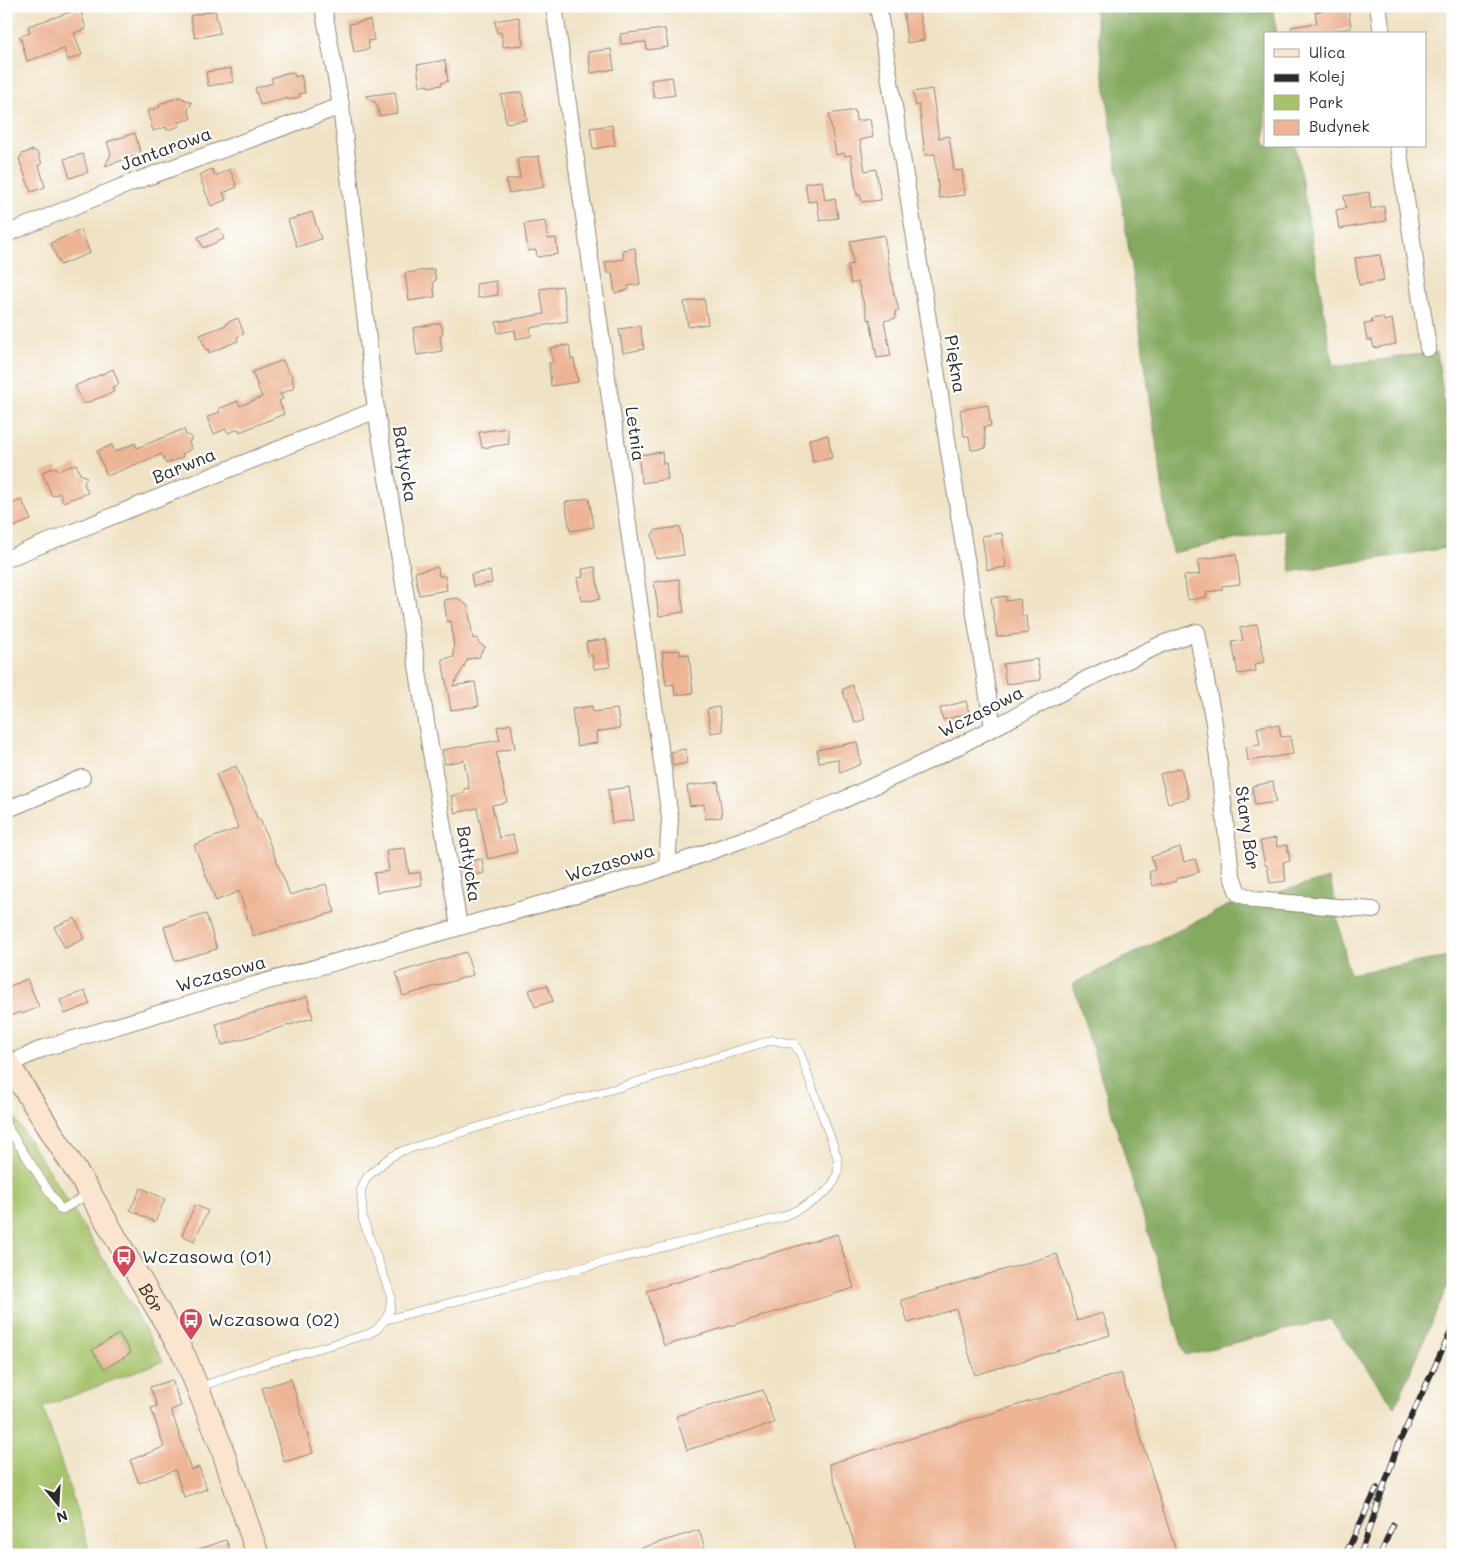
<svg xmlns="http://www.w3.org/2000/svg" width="1459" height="1561" font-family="Mali,sans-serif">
<rect width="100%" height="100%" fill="#fff"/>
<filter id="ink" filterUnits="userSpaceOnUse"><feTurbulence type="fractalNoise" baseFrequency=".02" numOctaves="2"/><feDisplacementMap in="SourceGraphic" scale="10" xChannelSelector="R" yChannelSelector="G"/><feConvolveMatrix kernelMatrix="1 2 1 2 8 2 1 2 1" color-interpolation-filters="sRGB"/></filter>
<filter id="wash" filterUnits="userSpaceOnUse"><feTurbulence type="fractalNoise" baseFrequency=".0096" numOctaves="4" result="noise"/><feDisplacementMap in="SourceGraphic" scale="20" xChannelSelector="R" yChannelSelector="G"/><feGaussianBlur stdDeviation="1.12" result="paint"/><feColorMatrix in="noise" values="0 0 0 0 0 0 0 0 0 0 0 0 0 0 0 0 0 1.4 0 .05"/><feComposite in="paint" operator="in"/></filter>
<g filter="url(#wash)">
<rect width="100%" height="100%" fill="#f0e2c5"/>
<path fill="#a6c36a" stroke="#68774a" d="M6 1105C61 1189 113 1273 163 1361L43 1407 91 1555H6Z"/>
<g fill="#84a95e" stroke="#586a44">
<path d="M1094 6H1272L1277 34H1265V146H1296L1333 366 1437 352 1453 465V547L1291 572 1285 529 1172 553Z"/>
<path d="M1330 878 1349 974 1453 956V1273L1395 1407 1330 1319 1185 1355 1073 984 1227 906Z"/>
</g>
<g id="blocks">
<g fill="#edb595">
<path d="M903 6H918L924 40 907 43Z"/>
<path d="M1326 6H1348L1351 28 1338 30 1339 34H1292L1291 27 1317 23 1315 12 1327 10Z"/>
<path d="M80 9 86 29 74 33 82 55 68 60 64 49 27 61 20 36 30 33 28 26Z"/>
<path d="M215 10 220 33 195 38 190 16Z"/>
<path d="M519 17 523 45 503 47 501 32 497 33 495 21Z"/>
<path d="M370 20 374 40 368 41 369 49 354 52 349 24Z"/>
<path d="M665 29 668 47 647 50 646 42 621 44 620 34Z"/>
<path d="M611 49 614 69 591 73 588 52Z"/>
<path d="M445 60 448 81 441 83 442 85 428 87V85L420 86 417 65Z"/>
<path d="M231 68 233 82 208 86 206 72Z"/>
<path d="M293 72 295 77 301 75 305 93 299 94 300 97 288 100V98L260 105 255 88 273 83 271 78 286 73Z"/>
<path d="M672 77 675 95 654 98 651 80Z"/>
<path d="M932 89 939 138 949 136 954 171 962 170 965 195 939 198 935 154 925 155 919 105 916 106 913 92Z"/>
<path d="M395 92 398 113 379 116 377 104 366 96Z"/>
<path d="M522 92 527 120 506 123 501 95Z"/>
<path d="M180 97 192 103 188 109 191 119 179 122 180 126 167 130 166 127 153 131 147 111 160 107 159 104Z"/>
<path d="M855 110 856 121 870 119 873 137 860 140 865 171 876 169 881 200 862 202 860 195H857L851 155 845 156 844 153 836 155 829 114Z"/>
<path d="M612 125 615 145 593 149 590 128Z"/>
<path d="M135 133 141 154 105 166 111 154 107 142Z"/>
<path d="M33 150 38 153 42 164 39 165 45 187 31 192 19 159 22 154Z"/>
<path d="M83 154 88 172 70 178 64 159Z"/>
<path d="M539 156 544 187 509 193 506 180 520 178 517 159Z"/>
<path d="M212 169 215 176 230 169 237 187 223 193 226 200 211 206 199 175Z"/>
<path d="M822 181 825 200 835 198 838 218 820 221 817 201 808 202 805 183Z"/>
<path d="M1369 192 1371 209 1384 206 1386 221 1339 229 1336 210 1346 208 1344 196Z"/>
<path d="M312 212 321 239 297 247 288 220Z"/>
<path d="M545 221 548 239 556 238 558 254 537 257 536 250 528 251 524 224Z"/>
<path d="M219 228 224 239 203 248 198 237Z"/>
<path d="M81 230 90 253 60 265 51 243Z"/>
<path d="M884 235 894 295H895L899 311H895L896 318 884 321 891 356 877 358 870 319 868 320 858 282 851 284 847 265 853 264 850 241Z"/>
<path d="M635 248 640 284 628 286 629 290 615 293 612 273H607L605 262 624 259 623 250Z"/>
<path d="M1380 255 1384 281 1359 285 1355 258Z"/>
<path d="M434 269 436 280 433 282 435 297 409 301 405 273Z"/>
<path d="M496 281 498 295 478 298 476 284Z"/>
<path d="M562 286 568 321 530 328 531 336 516 339 515 330 498 333 496 322 544 314 540 289Z"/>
<path d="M704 299 708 324 688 327 684 302Z"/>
<path d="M1383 317 1384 321 1392 319 1396 344 1374 348 1372 340H1367L1364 324 1372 323 1371 319Z"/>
<path d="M238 318 244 334 237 337 238 341 209 353 208 349 206 350 200 335 226 325V323Z"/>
<path d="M441 323 443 333 440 337 442 351 417 355 413 328Z"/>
<path d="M640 326 644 349 623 353 619 329Z"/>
<path d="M569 345 571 359H574L578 382 551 386 549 363 553 362 550 348Z"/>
<path d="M283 360 287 370 292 376 294 388 280 394 283 399 279 401 284 414 240 432 239 429 228 433 226 429 214 434 207 417 220 412 218 409 238 401 240 406 262 397 252 372Z"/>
<path d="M113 369 119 384 112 388 114 392 84 404 75 386Z"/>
<path d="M988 405 991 426 984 427 986 448 971 450 969 436H964L960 410Z"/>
<path d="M507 428 509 444 482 448 479 432Z"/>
<path d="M184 429 186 435 192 437 189 443 192 449 182 454 183 457 166 464 162 454 107 476 97 451 112 445 115 452 135 443 137 448Z"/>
<path d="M828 435 832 458 813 462 809 439Z"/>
<path d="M662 452 663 464 666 463 668 479 642 483 638 455Z"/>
<path d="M76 464 80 474 87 477 84 483 88 493 63 502 60 493 52 496 42 472 56 467 58 471Z"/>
<path d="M589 498 594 527 570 531 565 502Z"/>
<path d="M22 500 31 520 6 530V506Z"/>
<path d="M680 527 684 555 656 559 652 535 656 530Z"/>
<path d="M1002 533 1006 567 987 570 982 536Z"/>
<path d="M1236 554 1240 584 1222 586V590L1206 592 1207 597 1188 600 1184 576 1200 574 1197 560Z"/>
<path d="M438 567 439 576H445L447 590 419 595 415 572Z"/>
<path d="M595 567 600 599 587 601V600L581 601 577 578 583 577 582 569Z"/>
<path d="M490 571 492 583 473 586 471 574Z"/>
<path d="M679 579 684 612 659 616 654 582Z"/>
<path d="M1006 596V601L1020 599 1022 617 1026 616 1028 633 997 637 991 598Z"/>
<path d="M458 598 468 606 473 639 478 638V643L486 647 480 653V657L468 659 453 686 475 682 479 706 451 710 442 659 454 657 453 650 454 649 451 621 447 622 444 600Z"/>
<path d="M1257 624 1265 662 1255 664 1256 671 1238 674 1232 642 1243 640 1240 628Z"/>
<path d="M606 639 610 667 594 669 592 655 588 656 586 642Z"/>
<path d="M680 650V655L689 654 693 693 675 695 674 684 666 685 662 652Z"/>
<path d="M1037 659 1041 680 1006 684 1003 664Z"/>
<path d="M852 685 865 719 855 723 842 690Z"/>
<path d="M966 701 969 713 943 720 940 708Z"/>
<path d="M592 706 593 712 617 709 620 728 596 732 597 743 577 746 572 709Z"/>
<path d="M719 707 723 731 711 733 707 709Z"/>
<path d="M511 724 515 748 496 752 507 802 492 805 499 838 513 835 517 852 488 859 477 808 455 813 451 796 465 793 464 789 469 788 464 760 445 764 442 750 500 740 497 727Z"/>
<path d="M1269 724 1272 726 1279 725 1281 737 1290 736 1293 754 1248 761 1246 747 1260 745 1257 728Z"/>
<path d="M857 742 861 764 840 773 838 759 819 762 817 750Z"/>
<path d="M685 749 687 763 673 766 671 752Z"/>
<path d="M236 766 258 820 260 819 290 895 326 884 335 912 253 936 239 891 216 901 194 845 238 828 216 774Z"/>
<path d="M1181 768 1189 798 1168 803 1160 774Z"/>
<path d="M718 782 722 817 705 819 704 804 690 806 687 786Z"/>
<path d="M1273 782 1276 802 1255 805 1252 786Z"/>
<path d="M629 787 634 820 612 823 608 790Z"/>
<path d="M1276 838 1277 847 1287 845 1290 861 1283 862 1286 881 1270 883 1267 865H1265L1260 841Z"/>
<path d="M1180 847 1184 862 1195 859 1199 872 1176 879V881L1161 885V883L1153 886 1149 872 1155 870 1151 857Z"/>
<path d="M405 848 409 874 420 872 422 885 377 892 374 873 389 871 386 850Z"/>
<path d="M482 859 484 873 466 877 463 862Z"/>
<path d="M206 914 217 949 175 961 164 927Z"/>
<path d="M75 918 84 939 65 948 54 927Z"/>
<path d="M466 952 473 975 403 996 396 973Z"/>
<path d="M27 979 39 1007 22 1014 21 1012 10 1016 6 1006V988Z"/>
<path d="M547 985 553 1001 535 1007 529 990Z"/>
<path d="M85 991 90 1004 65 1014 60 1000Z"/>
<path d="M307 997 313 1018 222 1045 216 1024Z"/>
<path d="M141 1188 165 1199 155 1222 130 1210Z"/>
<path d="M195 1205 208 1211 194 1241 182 1235Z"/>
<path d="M837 1234 854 1288 664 1346 647 1291Z"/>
<path d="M1057 1254 1077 1321 1103 1313 1110 1335 975 1375 956 1309 908 1323 901 1300Z"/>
<path d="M119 1334 131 1353 104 1369 92 1350Z"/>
<path d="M1121 1373 1177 1555H858L829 1464Z"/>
<path d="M291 1379 313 1453 284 1462 262 1388Z"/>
<path d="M172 1380 181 1406 171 1410 191 1470 199 1467 207 1489 184 1497 175 1470 139 1483 130 1460 164 1447 151 1408 157 1406 150 1387Z"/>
<path d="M763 1390 774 1423 687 1450 676 1416Z"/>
<path d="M699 1530 707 1555H629L628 1552Z"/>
<path d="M226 1540 232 1555H189L188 1553Z"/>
</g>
</g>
</g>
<g filter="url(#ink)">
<use href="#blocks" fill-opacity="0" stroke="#8e8678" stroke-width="1"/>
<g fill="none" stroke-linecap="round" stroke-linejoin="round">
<defs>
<g id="lane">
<path d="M6 1125 61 1210 89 1194"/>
<path d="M200 1387 261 1365 368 1334 376 1330 385 1320 390 1310 391 1296 363 1220 361 1190 367 1177 389 1158 402 1151 530 1111 617 1088 772 1040 794 1044 800 1053 837 1156C838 1162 839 1170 837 1175 829 1198 802 1207 782 1217L554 1275 385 1320"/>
</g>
<g id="street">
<path d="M323 6 341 106 376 410 459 927"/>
<path d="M554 6 670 818 667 867"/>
<path d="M878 6 993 728"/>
<path d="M1378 6 1382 34"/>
<path d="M1398 146 1428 348"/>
<path d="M6 234 131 183 341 106"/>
<path d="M6 559 376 410"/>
<path d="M6 810 82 778"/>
<path d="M9 1064 44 1048 247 987 644 875 753 836 841 801 945 753 1087 679 1162 644 1197 632 1214 723 1231 873 1238 893 1255 900 1373 910"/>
</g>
<g id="secondary">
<path id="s1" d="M6 1060 90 1193 185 1357 220 1443 258 1555"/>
</g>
</defs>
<use href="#lane" stroke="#8e8678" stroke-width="9"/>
<use href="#street" stroke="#8e8678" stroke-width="18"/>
<use href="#secondary" stroke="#8e8678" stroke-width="24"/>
<use href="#lane" stroke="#fff" stroke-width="8"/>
<use href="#street" stroke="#fff" stroke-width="16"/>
<use href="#secondary" stroke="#fce5cf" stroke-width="22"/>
<defs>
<g id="rail">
<path d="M1345 1555 1377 1488"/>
<path d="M1360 1555 1399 1443 1453 1327"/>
<path d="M1380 1555 1393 1525"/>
</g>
</defs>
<use href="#rail" stroke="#2b2b2b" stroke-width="5.5"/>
<use href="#rail" stroke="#fff" stroke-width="4" stroke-dasharray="11" stroke-linecap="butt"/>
</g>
</g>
<defs>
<symbol id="bus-pin" viewBox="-11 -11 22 30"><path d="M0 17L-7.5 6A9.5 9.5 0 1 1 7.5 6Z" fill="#d1495b" stroke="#fff"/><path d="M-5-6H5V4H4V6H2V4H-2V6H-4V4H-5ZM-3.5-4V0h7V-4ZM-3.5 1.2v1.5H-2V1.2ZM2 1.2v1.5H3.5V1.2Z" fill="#fff"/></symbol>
</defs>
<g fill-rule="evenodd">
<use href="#bus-pin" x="110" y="1243" width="28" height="38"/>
<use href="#bus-pin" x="177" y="1306" width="28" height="38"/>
</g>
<g text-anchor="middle" stroke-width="4.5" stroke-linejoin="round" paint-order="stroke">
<g font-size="18" fill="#2b2b2b" stroke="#fff">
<text transform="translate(166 149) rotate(-20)" y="6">Jantarowa</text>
<text transform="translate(955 364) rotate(81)" y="6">Piękna</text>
<text transform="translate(635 434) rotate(82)" y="6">Letnia</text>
<text transform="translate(405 464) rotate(81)" y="6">Bałtycka</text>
<text transform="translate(184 466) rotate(-22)" y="6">Barwna</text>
<text transform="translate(981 712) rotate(-27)" y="6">Wczasowa</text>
<text transform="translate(1247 828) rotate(82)" y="6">Stary Bór</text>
<text transform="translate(610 863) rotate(-17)" y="6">Wczasowa</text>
<text transform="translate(469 864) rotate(81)" y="6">Bałtycka</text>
<text transform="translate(221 974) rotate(-16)" y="6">Wczasowa</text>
<text dy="6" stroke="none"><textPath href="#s1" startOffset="279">Bór</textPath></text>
</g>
<g font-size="18" fill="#2b2b2b" stroke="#fff" text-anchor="start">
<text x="142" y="1263">Wczasowa (01)</text>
<text x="208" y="1326">Wczasowa (02)</text>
</g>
</g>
<rect width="1459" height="1561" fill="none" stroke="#fff" stroke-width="25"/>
<rect x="1264" y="32" width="162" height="115" fill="#ffffff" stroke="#aaaaaa"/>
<rect x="1274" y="49" width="25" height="8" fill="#fce5cf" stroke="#aaaaaa"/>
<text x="1309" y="58" font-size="15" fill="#2b2b2b">Ulica</text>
<rect x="1274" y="74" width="25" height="8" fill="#2b2b2b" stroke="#aaaaaa"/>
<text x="1309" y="82" font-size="15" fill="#2b2b2b">Kolej</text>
<rect x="1274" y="95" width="25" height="15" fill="#a6c36a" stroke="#aaaaaa"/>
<text x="1309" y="108" font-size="15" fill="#2b2b2b">Park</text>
<rect x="1274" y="120" width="25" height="15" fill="#edb595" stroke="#aaaaaa"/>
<text x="1309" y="132" font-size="15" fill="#2b2b2b">Budynek</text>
<g transform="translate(58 1504) rotate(162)" stroke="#ffffff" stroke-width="4" paint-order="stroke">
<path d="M0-4L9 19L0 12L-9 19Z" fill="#2b2b2b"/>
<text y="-8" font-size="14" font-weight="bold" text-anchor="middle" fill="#2b2b2b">N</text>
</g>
</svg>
